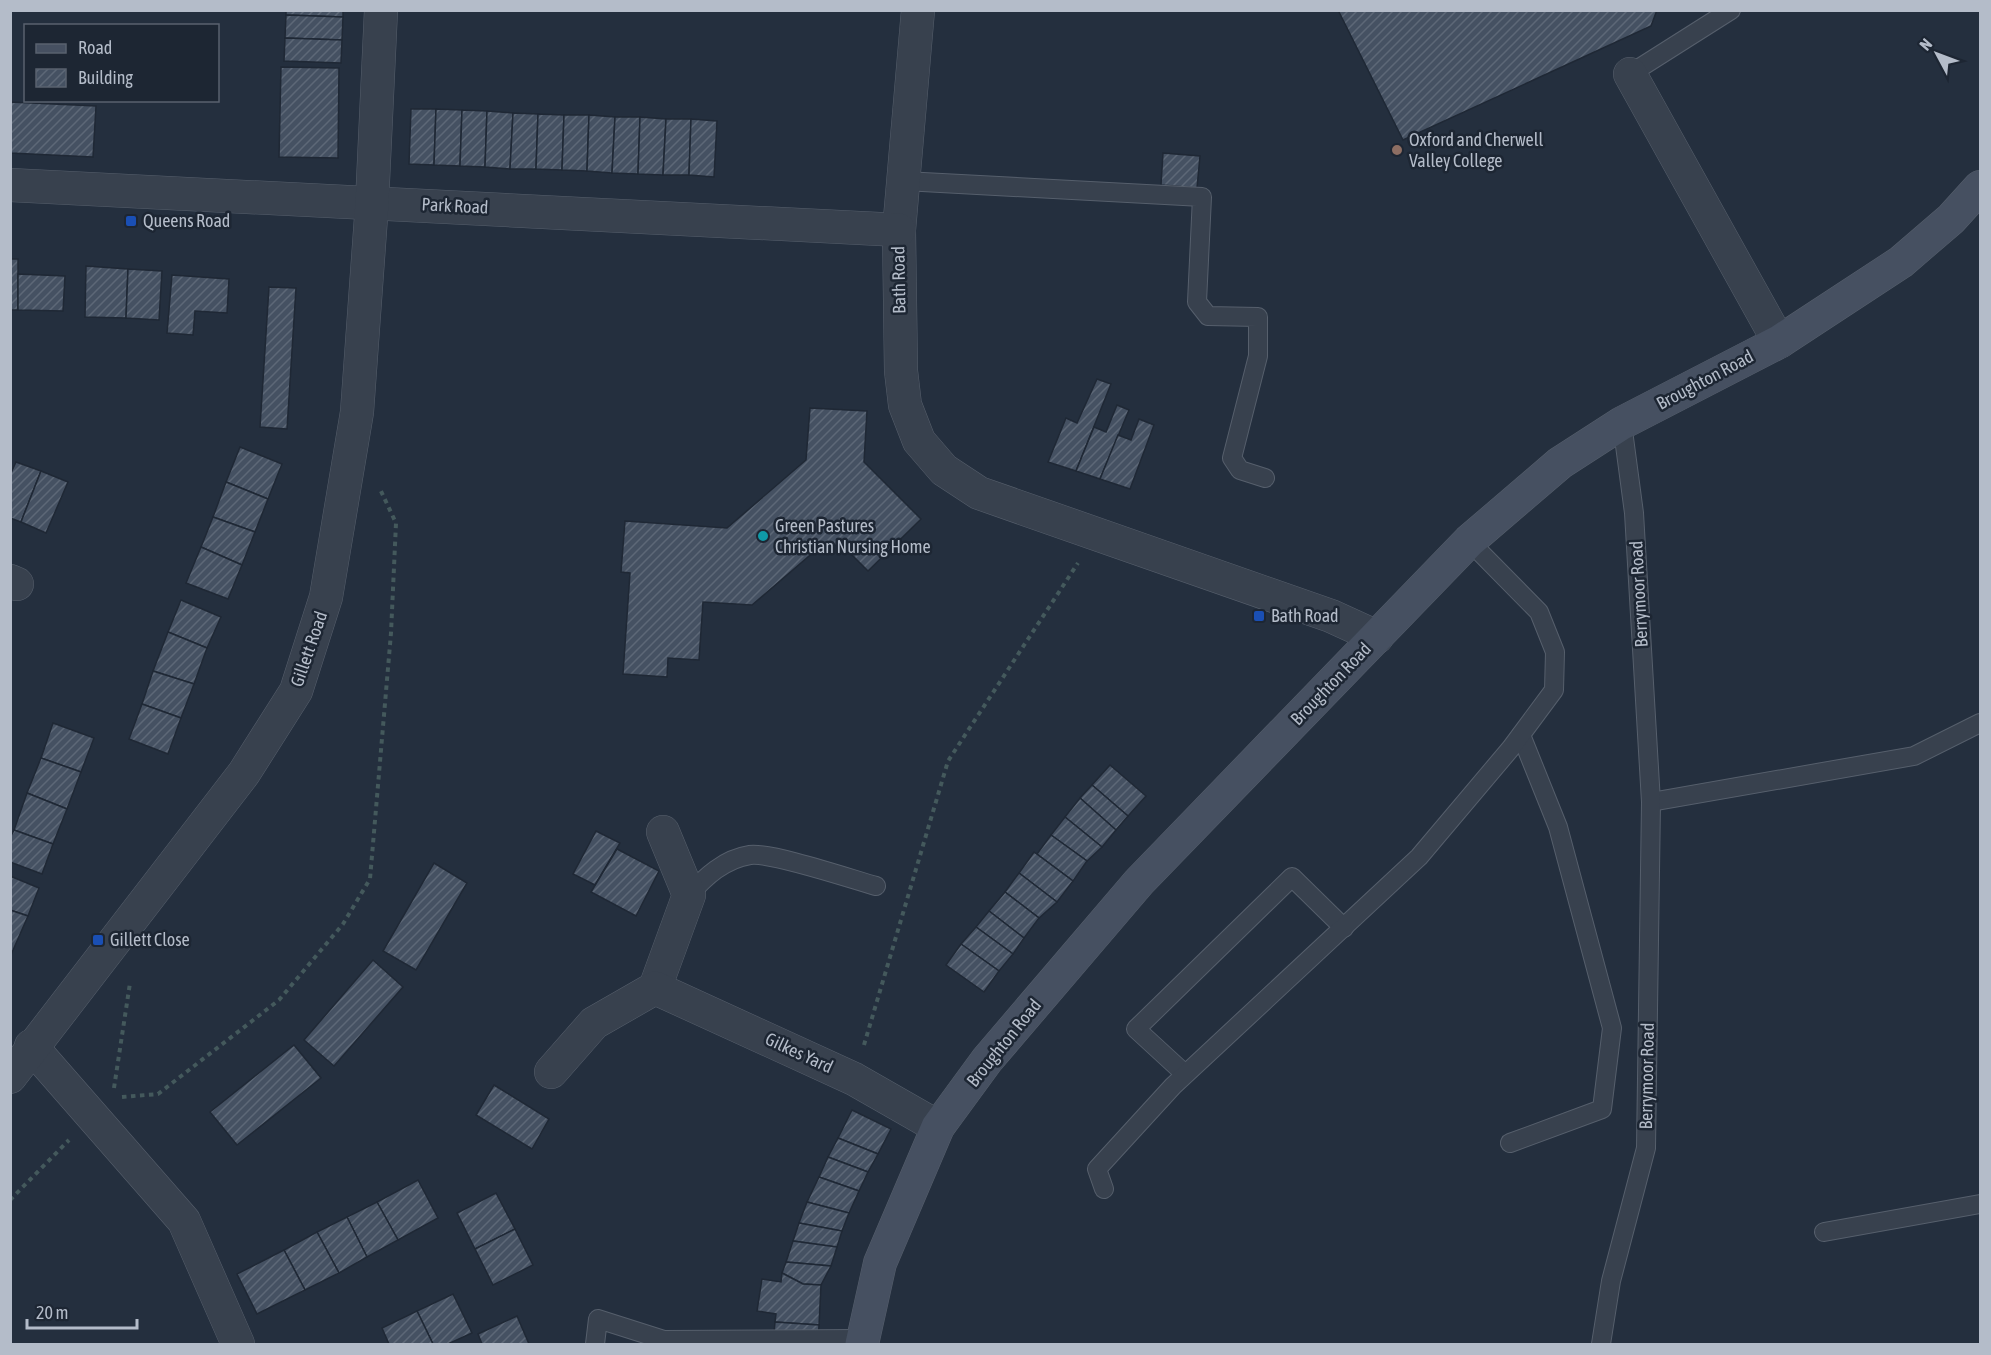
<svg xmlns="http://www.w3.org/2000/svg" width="1991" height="1355" font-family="'Asap Condensed',sans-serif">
<defs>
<pattern id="building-hatch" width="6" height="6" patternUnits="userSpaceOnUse" patternTransform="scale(1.5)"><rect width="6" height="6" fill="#455162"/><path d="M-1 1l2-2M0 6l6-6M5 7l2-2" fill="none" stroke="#5d6877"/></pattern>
</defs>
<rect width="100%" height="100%" fill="#242f3e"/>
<g fill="url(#building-hatch)" stroke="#1f2835" stroke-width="1.5">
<path d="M286 10H343V17L286 15Z"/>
<path d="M1338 10H1657L1651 26 1403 140Z"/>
<path d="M286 15 343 17 342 40 285 38Z"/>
<path d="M285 38 342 40 341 63 284 61Z"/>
<path d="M281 67 339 68 338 158 279 157Z"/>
<path d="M10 102 96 106 93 157 10 153Z"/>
<path d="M411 109H436L434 165 409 164Z"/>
<path d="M436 109 462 110 460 166 434 165Z"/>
<path d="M462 110 487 111 485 167 460 166Z"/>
<path d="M487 111 513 113 510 169 485 167Z"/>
<path d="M513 113 538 114 536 169H510Z"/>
<path d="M538 114 564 115 562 170 536 169Z"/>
<path d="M564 115H589L587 171 562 170Z"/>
<path d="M589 115 615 117 612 173 587 171Z"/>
<path d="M615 117H640L638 174 612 173Z"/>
<path d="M640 117 666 119 663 175 638 174Z"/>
<path d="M666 119H691L689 175H663Z"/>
<path d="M691 119 717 121 714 177 689 175Z"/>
<path d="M1163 153 1200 156 1197 188 1161 185Z"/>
<rect x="10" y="259" width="8" height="51"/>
<path d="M86 266 128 269 126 318 85 317Z"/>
<path d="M128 269 162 271 159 320 126 318Z"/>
<path d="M18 274 65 276 63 311 18 310Z"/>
<path d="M172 275 229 279 227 313 195 311 193 335 167 333Z"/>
<path d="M269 287 296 288 287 429 260 427Z"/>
<path d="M1097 379 1111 384 1076 471 1048 462 1066 418 1077 423Z"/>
<path d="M1117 405 1129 410 1100 479 1076 471 1094 427 1106 432Z"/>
<path d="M810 408 867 411 864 462 921 519 868 571 843 546 823 544 752 605 703 602 699 660 668 658 667 677 623 674 630 573 621 572 625 521 727 528 806 460Z"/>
<path d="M1139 419 1154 425 1130 489 1100 479 1118 435 1131 440Z"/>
<path d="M240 447 282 464 268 499 226 482Z"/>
<path d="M16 462 41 471 21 522 10 518V475Z"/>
<path d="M41 471 68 482 46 533 21 522Z"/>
<path d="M226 482 268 499 255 532 213 517Z"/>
<path d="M213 517 255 532 242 565 201 547Z"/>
<path d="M201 547 242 565 228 599 186 583Z"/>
<path d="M181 600 221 617 207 648 168 632Z"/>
<path d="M168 632 207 648 194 684 153 671Z"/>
<path d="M153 671 194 684 181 718 142 704Z"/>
<path d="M142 704 181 718 168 754 129 739Z"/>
<path d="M53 723 94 738 81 772 41 758Z"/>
<path d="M41 758 81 772 67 809 27 793Z"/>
<path d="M1110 765 1146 796 1128 816 1092 785Z"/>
<path d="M1092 785 1128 816 1116 830 1080 798Z"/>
<path d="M27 793 67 809 53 844 14 830Z"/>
<path d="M1080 798 1116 830 1102 847 1065 817Z"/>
<path d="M1065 817 1102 847 1087 861 1051 835Z"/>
<path d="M14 830 53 844 42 874 10 862V838Z"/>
<path d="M596 831 620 843 595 885 573 874Z"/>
<path d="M1051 835 1087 861 1073 881 1037 854Z"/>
<path d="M617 849 659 871 636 916 591 892Z"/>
<path d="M1034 852 1073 881 1057 902 1019 873Z"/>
<path d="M434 863 467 883 416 970 383 951Z"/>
<path d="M1019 873 1057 902 1039 918 1005 892Z"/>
<path d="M10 876 39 888 28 916 10 910Z"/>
<path d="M1005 892 1039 918 1024 938 989 911Z"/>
<path d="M10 910 28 916 10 957Z"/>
<path d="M989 911 1024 938 1013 954 976 927Z"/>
<path d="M976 927 1013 954 999 971 961 944Z"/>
<path d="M961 944 999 971 984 992 946 965Z"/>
<path d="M373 960 403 987 334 1066 304 1040Z"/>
<path d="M294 1045 321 1078 237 1145 210 1112Z"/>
<path d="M494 1085 549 1119 532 1149 476 1115Z"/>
<path d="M852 1110 891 1129 878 1154 838 1138Z"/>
<path d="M838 1138 878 1154 868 1172 828 1157Z"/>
<path d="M828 1157 868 1172 859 1191 819 1177Z"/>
<path d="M819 1177 859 1191 849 1213 807 1202Z"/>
<path d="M418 1180 438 1218 398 1240 377 1202Z"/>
<path d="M496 1193 515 1229 475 1249 457 1213Z"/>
<path d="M377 1202 398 1240 367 1257 347 1217Z"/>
<path d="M807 1202 849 1213 842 1231 799 1223Z"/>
<path d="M347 1217 367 1257 339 1273 317 1232Z"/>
<path d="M799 1223 842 1231 837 1247 793 1241Z"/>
<path d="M515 1229 533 1265 493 1285 475 1249Z"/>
<path d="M317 1232 339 1273 305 1290 284 1250Z"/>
<path d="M793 1241 837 1247 831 1266 786 1262Z"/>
<path d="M284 1250 305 1290 257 1314 237 1274Z"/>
<path d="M786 1262 831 1266 821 1285 803 1284 782 1273Z"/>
<path d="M782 1273 803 1284 821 1285 819 1325 775 1322 776 1314 757 1311 762 1279 781 1282Z"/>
<path d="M453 1294 472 1333 448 1344H433L417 1311Z"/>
<path d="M417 1311 433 1344H389L382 1328Z"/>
<path d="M517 1316 529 1344H482L478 1334Z"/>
<path d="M775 1322 819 1325 818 1344H773Z"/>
</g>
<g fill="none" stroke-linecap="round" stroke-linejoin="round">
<defs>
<g id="service">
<path d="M1630 74 1731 10"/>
<path d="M904 181 1202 197 1197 302 1208 316 1258 317V356L1232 458 1240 470 1265 478"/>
<path d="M1651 802 1914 756 1980 723"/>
<path d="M689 895C705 877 724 859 750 855 771 852 851 879 876 886"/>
<path d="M1185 1074 1136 1029 1292 877 1344 928"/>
<path d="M1510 1143 1602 1109 1612 1028 1558 827 1521 735"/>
<path d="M1104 1189 1097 1169 1173 1086 1419 857 1511 748 1554 690 1555 652 1539 612 1469 541"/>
<path d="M1824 1232 1980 1204"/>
<path d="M595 1344 598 1319 664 1340 863 1339"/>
<path d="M1601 1344 1611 1281 1646 1148 1651 802 1634 513 1622 423"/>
</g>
<g id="minor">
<path d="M918 10 899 230 901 371 905 405 919 441 944 470 979 493 1331 616 1377 637"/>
<path d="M1630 74 1779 342"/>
<path d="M10 185 899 230"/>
<path d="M10 581 17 584"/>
<path d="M655 988 689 895 663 832"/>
<path d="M31 1046 184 1221 238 1344"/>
<path d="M551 1072 594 1023 655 988 854 1079 938 1127"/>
<path d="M10 1077 244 773 296 691 326 597 357 412 372 203 381 10"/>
</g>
<path id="secondary" d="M862 1344 880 1263 938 1127 987 1060 1139 882 1469 541 1560 463 1622 423 1779 342 1901 262 1951 219 1980 187"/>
</defs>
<use href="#service" stroke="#565f6c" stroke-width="20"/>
<use href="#minor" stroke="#565f6c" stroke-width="34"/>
<use href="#secondary" stroke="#565f6c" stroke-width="34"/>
<g stroke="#44595c" stroke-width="4" stroke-dasharray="4.5 4.5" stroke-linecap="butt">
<path d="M864 1045 948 761 1078 563"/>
<path d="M114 1088 130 983"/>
<path d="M122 1097 158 1094 279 1000 343 924 370 879 391 633 396 523 380 489"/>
<path d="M10 1200 69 1140"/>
</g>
<use href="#service" stroke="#38414e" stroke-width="18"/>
<use href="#minor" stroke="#38414e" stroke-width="33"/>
<use href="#secondary" stroke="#465061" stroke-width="33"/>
</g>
<circle fill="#8d6e63" stroke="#1d2633" stroke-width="2" cx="1397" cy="150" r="6"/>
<g fill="#1a4fb4" stroke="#1d2633" stroke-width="2">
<rect x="125" y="215" width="12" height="12" rx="3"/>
<rect x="1253" y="610" width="12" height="12" rx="3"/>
<rect x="92" y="934" width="12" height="12" rx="3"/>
</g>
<circle fill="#0f9aa8" stroke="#1d2633" stroke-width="2" cx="763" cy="536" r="6"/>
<g text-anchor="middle" stroke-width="5" stroke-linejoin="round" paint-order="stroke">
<g font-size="18" fill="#b4bcc9" stroke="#1d2633" text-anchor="start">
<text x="1409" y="146">Oxford and Cherwell<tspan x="1409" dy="21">Valley College</tspan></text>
<text x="143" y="227">Queens Road</text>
<text x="775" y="532">Green Pastures<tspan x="775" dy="21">Christian Nursing Home</tspan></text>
<text x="1271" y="622">Bath Road</text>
<text x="110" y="946">Gillett Close</text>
</g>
<g font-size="18" fill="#b4bcc9" stroke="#1d2633">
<text transform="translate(455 206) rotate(3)" y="6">Park Road</text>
<text transform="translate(899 280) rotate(-91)" y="6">Bath Road</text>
<text transform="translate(1705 380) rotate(-28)" y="6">Broughton Road</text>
<text transform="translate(1639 594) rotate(-93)" y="6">Berrymoor Road</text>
<text transform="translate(309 649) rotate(-71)" y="6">Gillett Road</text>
<text transform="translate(1331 684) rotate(-46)" y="6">Broughton Road</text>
<text transform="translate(1004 1043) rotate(-51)" y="6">Broughton Road</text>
<text transform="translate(799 1053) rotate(25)" y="6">Gilkes Yard</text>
<text transform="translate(1647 1076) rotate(-89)" y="6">Berrymoor Road</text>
</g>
</g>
<rect width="1991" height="1355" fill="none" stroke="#b4bcc9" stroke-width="24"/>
<rect x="24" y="24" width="195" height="78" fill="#1d2633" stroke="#59626f" stroke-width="1.5"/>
<rect x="36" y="44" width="30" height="9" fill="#465061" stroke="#59626f" stroke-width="1.5"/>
<text x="78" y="54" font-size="18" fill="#b4bcc9">Road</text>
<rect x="36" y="69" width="30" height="18" fill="url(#building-hatch)" stroke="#59626f" stroke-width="1.5"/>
<text x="78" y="84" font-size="18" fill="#b4bcc9">Building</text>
<g transform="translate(1937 54) rotate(311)" stroke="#1d2633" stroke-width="4.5" paint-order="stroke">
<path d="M0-4.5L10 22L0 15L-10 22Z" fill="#b4bcc9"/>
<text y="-9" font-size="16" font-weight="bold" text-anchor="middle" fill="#b4bcc9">N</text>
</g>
<path d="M27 1319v9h110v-9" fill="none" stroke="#b4bcc9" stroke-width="3"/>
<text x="36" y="1319" font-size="18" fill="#b4bcc9" stroke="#1d2633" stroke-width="4.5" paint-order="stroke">20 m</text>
</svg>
